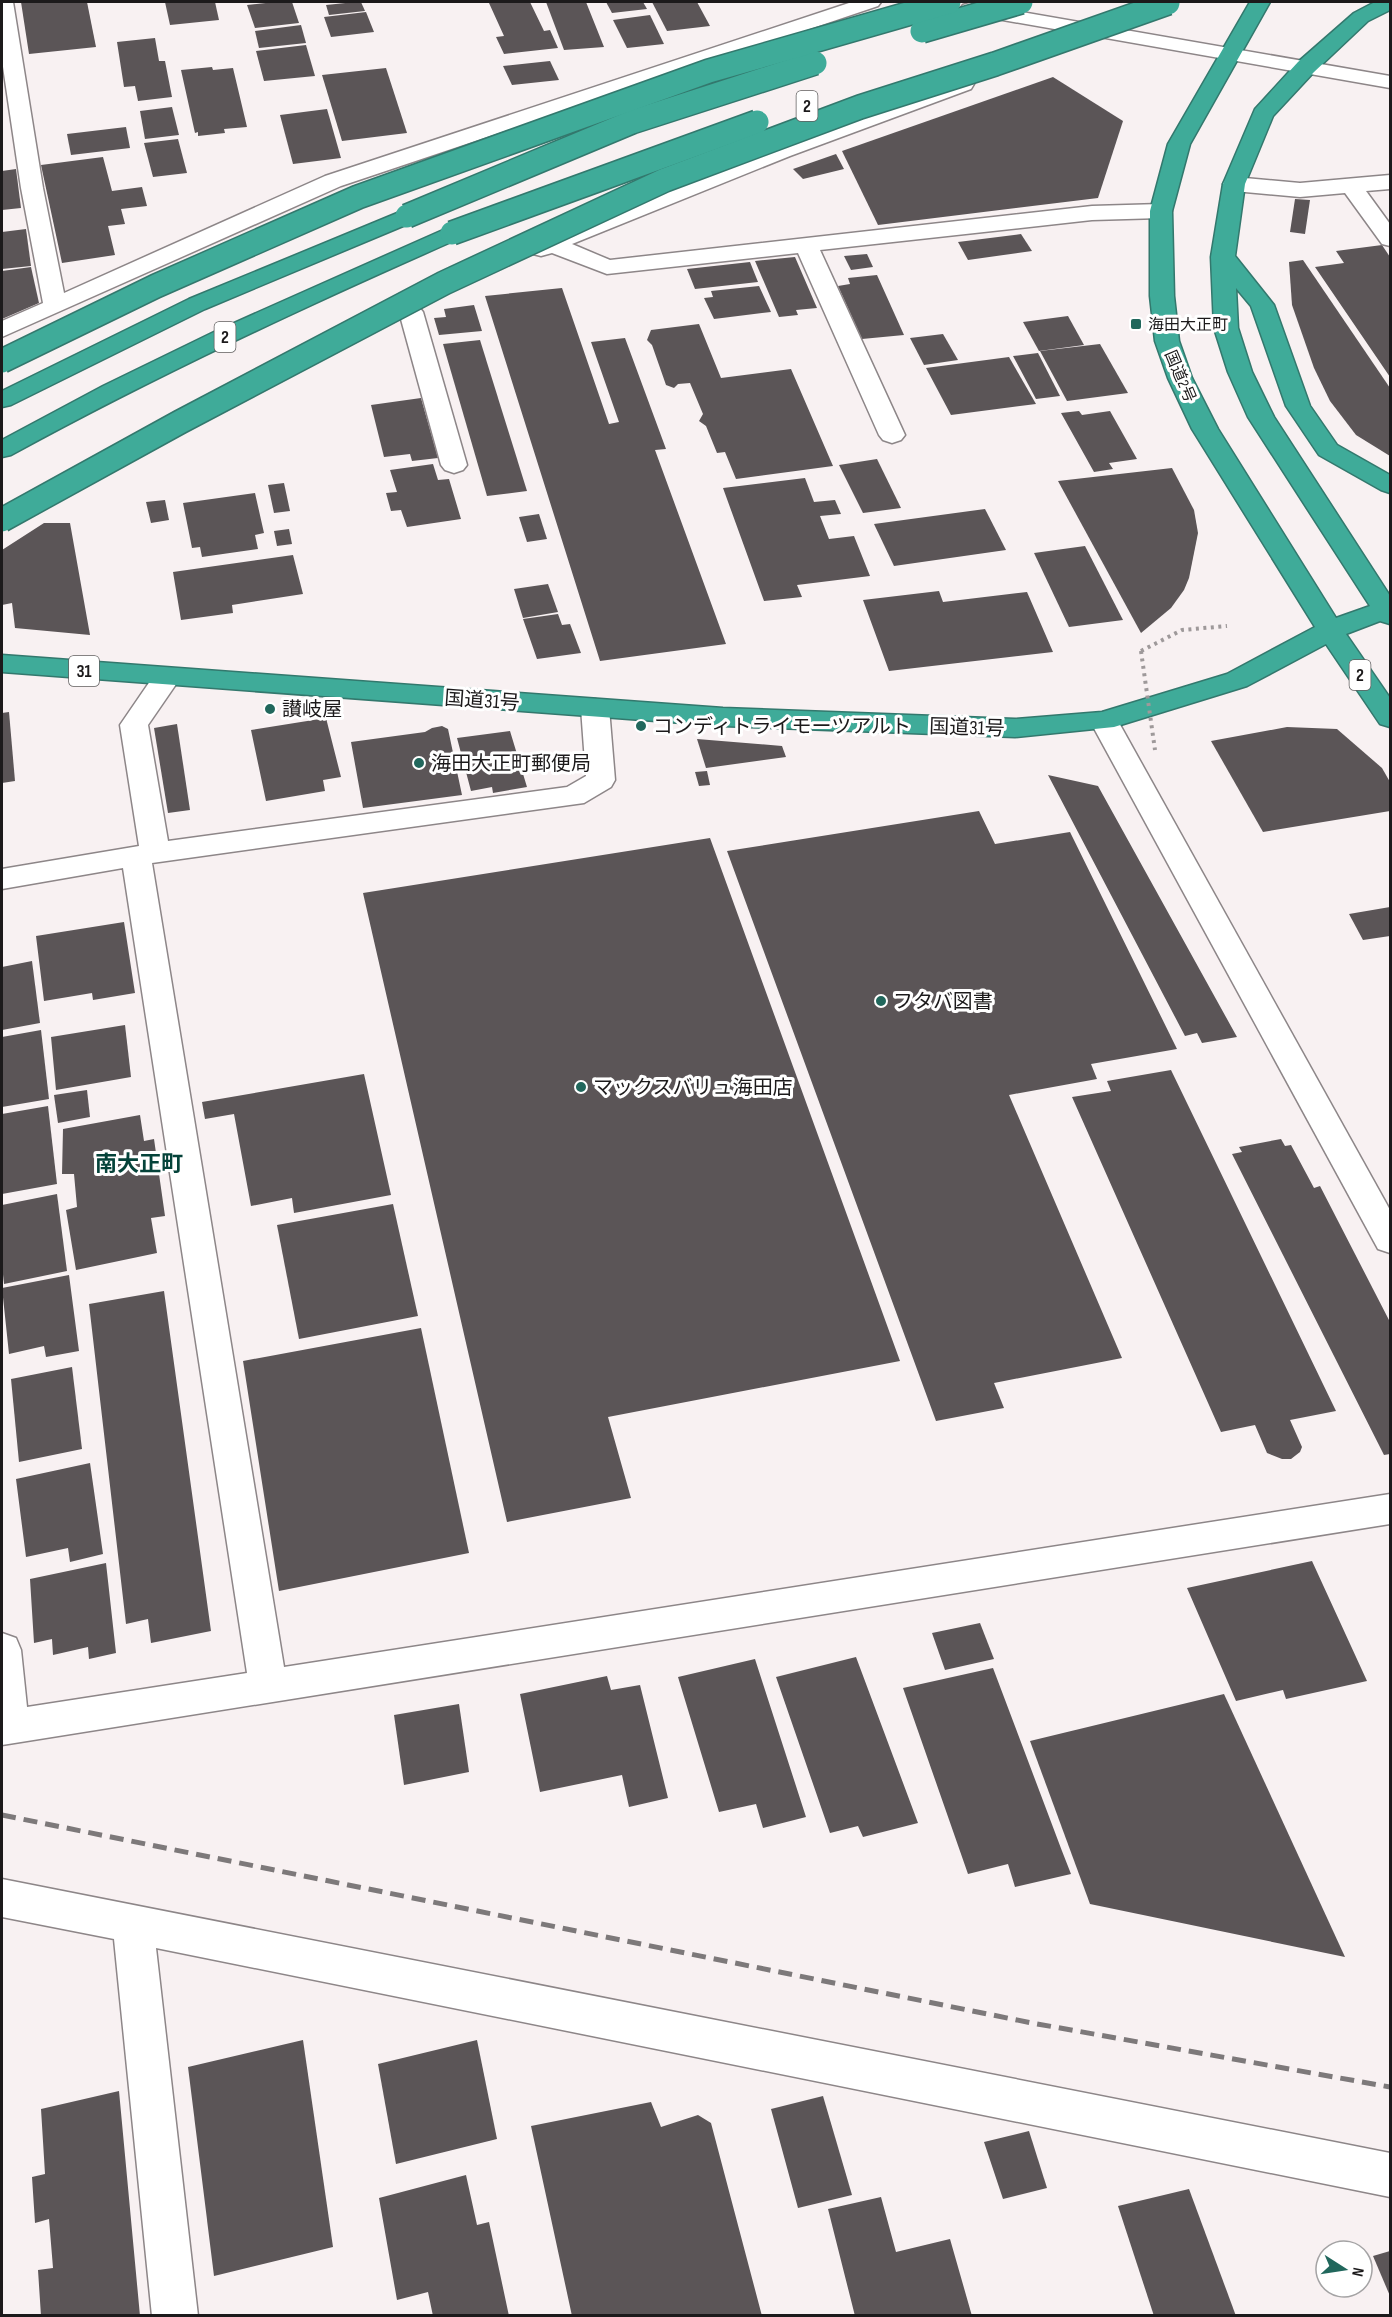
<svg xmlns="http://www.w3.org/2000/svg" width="1392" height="2317" font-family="'Sofia Sans Condensed','Noto Sans JP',sans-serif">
<rect width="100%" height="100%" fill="#f8f1f2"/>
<g fill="#5b5557">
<path d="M21 2H87L96 47 29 54Z"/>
<path d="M165 2H215L219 20 170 25Z"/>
<path d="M275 2H292L299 23 255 28 247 5Z"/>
<path d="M355 2H361L365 11 329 15 326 5Z"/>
<path d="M530 2 544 31 550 30 558 48 504 54 496 37 504 36 489 3Z"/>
<path d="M546 2H586L604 47 564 50Z"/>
<path d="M606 2H643L647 9 612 13Z"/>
<path d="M652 2H697L710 26 667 31Z"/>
<path d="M366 12 374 32 331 37 324 17Z"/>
<path d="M650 15 664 44 627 48 613 20Z"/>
<path d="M301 25 306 43 259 48 255 31Z"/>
<path d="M155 38 159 61H165L172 97 138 101 135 86 124 87 117 42Z"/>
<path d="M306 45 315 76 264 81 256 51Z"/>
<path d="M550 61 559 80 512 85 503 66Z"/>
<path d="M212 67 213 70 233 68 247 127 224 129 225 133 198 136V132L195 133 181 70Z"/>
<path d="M386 68 407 133 342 141 322 75Z"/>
<path d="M1053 77 1123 121 1098 198 878 225 842 151Z"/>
<path d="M172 107 179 135 145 139 140 111Z"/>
<path d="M327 109 341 158 293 164 280 115Z"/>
<path d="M126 127 130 148 71 155 67 134Z"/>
<path d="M178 139 187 173 153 177 144 143Z"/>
<path d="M836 154 844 169 803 179 793 169Z"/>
<path d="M103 157 112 191 142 187 147 206 121 209 125 224 108 226 115 255 62 263 41 165Z"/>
<path d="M16 169 21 208 2 210V171Z"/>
<path d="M1295 199 1310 200 1305 234 1290 232Z"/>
<path d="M26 229 31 266 2 269V232Z"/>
<path d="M1021 234 1032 251 968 260 958 242Z"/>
<path d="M1382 245 1390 257V377L1315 267 1344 263 1336 251Z"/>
<path d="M867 254 873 267 851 270 844 256Z"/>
<path d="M795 257 817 308 796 310 798 315 779 317 755 261Z"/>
<path d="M1303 260 1390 388V456L1356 435 1330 401 1314 368 1292 305 1289 262Z"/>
<path d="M750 262 758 282 695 289 687 269Z"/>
<path d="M31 267 39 303 2 319V271Z"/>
<path d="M877 275 904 335 862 339 838 286 850 284 848 278Z"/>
<path d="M759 286 771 312 714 319 704 298 713 297 711 291Z"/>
<path d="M562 288 609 424 619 422 591 342 625 338 666 449 655 450 726 644 600 661 485 296Z"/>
<path d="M474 305 482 331 439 335 434 318 446 317 444 309Z"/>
<path d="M1068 316 1084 345 1039 351 1023 322Z"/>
<path d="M699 324 721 378 791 369 833 466 736 479 725 452 717 453 706 426 699 421 703 414 690 383 678 384 674 388 666 385 652 345 647 340 651 330Z"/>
<path d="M943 334 958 360 924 365 910 338Z"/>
<path d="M480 340 527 491 487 496 443 344Z"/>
<path d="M1100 344 1128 393 1067 401 1040 351Z"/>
<path d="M1038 353 1060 396 1036 399 1013 356Z"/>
<path d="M1009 357 1036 404 951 415 926 368Z"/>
<path d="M421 398 438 458 412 461 410 454 384 457 371 405Z"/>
<path d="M1079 411 1082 415 1110 411 1137 459 1109 463 1113 469 1094 472 1061 413Z"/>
<path d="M877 459 901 508 863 513 839 465Z"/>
<path d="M433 464 438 480 449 479 461 519 407 527 401 510 391 511 386 493 397 492 390 470Z"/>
<path d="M1172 468 1194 510 1198 533 1189 578 1184 590 1171 608 1141 633 1058 481Z"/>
<path d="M805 478 814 502 835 500 841 514 820 516 829 539 854 536 870 576 797 585 802 597 764 601 723 488Z"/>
<path d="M284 483 290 511 274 513 268 485Z"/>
<path d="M255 493 264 533 255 535 258 549 202 557 200 547 192 548 183 503Z"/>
<path d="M165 500 169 520 151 523 146 502Z"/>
<path d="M985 509 1006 550 894 566 874 524Z"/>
<path d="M539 514 547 539 527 542 519 517Z"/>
<path d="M44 523H70L90 635 15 628 12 603 2 605V550Z"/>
<path d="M289 529 292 544 277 546 274 531Z"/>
<path d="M1085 546 1123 620 1069 627 1034 553Z"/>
<path d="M293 555 303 594 232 605 233 613 181 620 173 572Z"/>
<path d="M548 584 558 612 523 618 514 589Z"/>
<path d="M939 591 943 602 1027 592 1053 652 889 671 863 600Z"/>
<path d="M558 614 562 625 570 624 581 653 537 659 523 619Z"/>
<path d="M9 712 15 781 2 783V713Z"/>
<path d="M326 718 341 777 323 780 325 791 266 801 251 730Z"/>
<path d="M177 724 190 810 168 813 154 728Z"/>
<path d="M442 726 448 729 462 795 363 808 351 742 425 732 432 728Z"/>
<path d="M1287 727 1337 729 1382 768 1390 782V811L1263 832 1211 741Z"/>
<path d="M510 731 527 787 493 793 492 787 471 791 457 738Z"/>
<path d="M697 739 782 746 786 757 706 768Z"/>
<path d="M707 771 710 785 699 786 695 772Z"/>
<path d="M1048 775 1098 786 1237 1037 1202 1043 1197 1033 1185 1036Z"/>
<path d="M979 811 995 844 1070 832 1177 1049 1091 1064 1097 1079 1009 1095 1122 1358 994 1383 1004 1408 936 1421 727 851Z"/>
<path d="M710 838 900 1361 608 1417 631 1498 507 1522 363 893Z"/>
<path d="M1390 907V936L1363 940 1349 914Z"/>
<path d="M124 922 135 993 93 1000 92 993 44 1001 36 936Z"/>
<path d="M32 961 40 1023 2 1030V967Z"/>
<path d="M125 1025 131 1077 56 1090 51 1037Z"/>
<path d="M41 1030 49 1099 2 1107V1037Z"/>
<path d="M1171 1070 1336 1411 1290 1420 1302 1447 1300 1452 1291 1459H1282L1267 1453 1255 1425 1221 1432 1072 1097 1111 1091 1107 1081Z"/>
<path d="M364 1074 391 1195 294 1213 292 1198 251 1206 234 1114 205 1119 202 1102Z"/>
<path d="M87 1090 90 1117 58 1123 54 1095Z"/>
<path d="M48 1106 57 1184 2 1194V1114Z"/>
<path d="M140 1115 144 1141 154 1139 165 1216 151 1218 157 1253 76 1270 66 1210 77 1207 74 1174H62L63 1129Z"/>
<path d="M1281 1139 1285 1146 1291 1145 1314 1188 1320 1186 1390 1322V1454L1384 1455 1232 1154 1242 1152 1239 1147Z"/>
<path d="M57 1194 67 1271 4 1284 2 1265V1205Z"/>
<path d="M393 1204 418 1316 299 1339 277 1225Z"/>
<path d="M69 1275 79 1351 46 1357 44 1346 9 1354 2 1288Z"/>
<path d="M164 1291 211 1631 151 1643 148 1619 126 1624 89 1304Z"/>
<path d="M421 1328 469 1553 279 1591 243 1361Z"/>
<path d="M72 1367 82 1449 19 1462 11 1379Z"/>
<path d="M90 1463 103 1554 70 1562 68 1548 26 1557 16 1479Z"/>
<path d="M1312 1561 1367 1681 1286 1699 1283 1690 1236 1701 1187 1588Z"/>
<path d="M106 1563 116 1653 89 1659 88 1647 53 1655 52 1639 34 1643 30 1579Z"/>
<path d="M980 1623 994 1659 945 1670 932 1633Z"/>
<path d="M856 1657 918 1823 863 1837 858 1826 830 1833 776 1677Z"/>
<path d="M755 1659 806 1817 763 1828 756 1804 719 1812 678 1677Z"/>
<path d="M993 1668 1062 1851 1071 1874 1015 1887 1008 1864 968 1874 903 1688Z"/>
<path d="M607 1676 611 1690 640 1685 668 1798 629 1807 622 1775 540 1792 520 1694Z"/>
<path d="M1224 1694 1345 1957 1090 1904 1030 1741Z"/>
<path d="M459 1704 469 1772 404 1785 394 1715Z"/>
<path d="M303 2040 333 2247 214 2276 188 2067Z"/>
<path d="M477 2040 497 2139 396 2164 378 2064Z"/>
<path d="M119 2091 140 2316H41L38 2270 53 2268 49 2219 35 2223 32 2177 45 2174 41 2109Z"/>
<path d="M823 2096 852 2195 798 2208 771 2109Z"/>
<path d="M651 2102 661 2127 698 2115 711 2123 762 2316H572L531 2126Z"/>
<path d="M1029 2131 1047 2188 1003 2199 984 2142Z"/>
<path d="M466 2175 477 2225 489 2222 509 2316H433L428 2292 397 2300 379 2198Z"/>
<path d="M1189 2189 1236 2316H1154L1118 2206Z"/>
<path d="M881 2197 896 2252 950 2239 972 2316H855L828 2209Z"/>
<path d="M1390 2251V2296L1373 2256Z"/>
</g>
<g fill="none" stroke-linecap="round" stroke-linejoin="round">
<defs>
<g id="minor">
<path d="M2 2H13L43 188 64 293 325 176 852 2H881L878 6 341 186 2 337V321L43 303 21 188 2 60Z"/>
<path d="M970 3 1390 76V88L963 13 960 9 963 5Z"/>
<path d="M963 78 971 79 974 84 971 89 790 156 572 244 610 260 1092 206 1161 204 1169 206 1172 211 1169 216 1161 218 1092 220 820 250 905 435 901 440 892 443 883 440 879 435 798 253 607 274 552 253 541 256 533 254 529 249 533 244 543 239 774 146Z"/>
<path d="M1390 175V189L1366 191 1390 224V246L1382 244 1345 193 1300 197 1234 191 1226 189 1223 184 1226 179 1234 177 1300 183Z"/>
<path d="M411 305 419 307 423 312 467 465 463 470 454 473 445 470 441 465 399 312 403 307Z"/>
<path d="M167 668 177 671 181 677 148 725 168 841 567 787 586 776 581 708 585 702 595 699 605 702 609 708 615 780 611 787 584 803 152 863 284 1667 1390 1494V1524L2 1745V1633L16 1638 21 1650 27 1707 247 1673 123 868 2 889V869L139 846 120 725 157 671Z"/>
<path d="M1104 712 1114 715 1118 721 1390 1210V1253L1378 1249 1090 721 1094 715Z"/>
<path d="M2 1879 1390 2153V2197L156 1948 198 2316H152L114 1939 2 1917Z"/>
</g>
<g id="highway">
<path d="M1250 2H1270L1190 144 1172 211 1174 296 1179 341 1192 378 1218 429 1336 618 1370 606 1248 417 1228 372 1214 328 1211 257 1223 184 1255 109 1298 62 1354 13 1375 2H1390V10L1368 21 1314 72 1273 116 1245 184 1235 256 1274 305 1310 406 1337 445 1390 475V493L1381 490 1319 455 1286 406 1251 306 1236 288 1238 328 1252 372 1274 417 1390 596V624L1380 621 1346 634 1390 698V727L1380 724 1326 644 1247 686 1114 727 1015 737 723 726 2 672V655L723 708 1015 719 1102 712 1227 674 1315 627 1192 429 1168 378 1155 341 1150 296V211L1168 144Z"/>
<path d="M407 209 415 211 418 216 415 221 205 309 11 405 2 407V391L189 299Z"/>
<path d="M452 226 460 228 464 233 460 238C308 305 157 375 11 455L2 457V440L103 386 216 331Z"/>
</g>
</defs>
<use href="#minor" stroke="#8d8688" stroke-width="3"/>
<use href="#highway" stroke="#33786d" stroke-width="3"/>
<path stroke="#9e999a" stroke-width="4" stroke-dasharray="3 4.5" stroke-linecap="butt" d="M1141 651 1182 630 1227 626"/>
<use href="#minor" fill="#fff" fill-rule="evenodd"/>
<use href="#highway" fill="#3fab99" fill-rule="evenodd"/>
<path stroke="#7d797a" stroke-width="5" stroke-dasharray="14 8" stroke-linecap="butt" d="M2 1815 1032 2023 1390 2087"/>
<defs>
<g id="highway-bridge">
<path d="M922 31 1021 2"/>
<path d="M407 216 632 122 815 63"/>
<path d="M452 233 757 122"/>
<path d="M2 361 156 286 358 197 709 71 949 2"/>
<path d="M2 520 180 422 444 283 665 180 860 107 995 64 1168 3"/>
</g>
</defs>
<use href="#highway-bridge" stroke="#33786d" stroke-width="26" stroke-linecap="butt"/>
<path stroke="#9e999a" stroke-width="4" stroke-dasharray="3 4.5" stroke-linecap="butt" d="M1141 651 1155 750"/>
<use href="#highway-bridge" stroke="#3fab99" stroke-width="23"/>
</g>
<g fill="#21675c" stroke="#fff" stroke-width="2">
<rect x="1130" y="318" width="12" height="12" rx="3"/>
<circle cx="270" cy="709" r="6"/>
<circle cx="641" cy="726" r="6"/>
<circle cx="419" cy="763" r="6"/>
<circle cx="881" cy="1001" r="6"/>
<circle cx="581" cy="1087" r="6"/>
</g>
<g text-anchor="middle" stroke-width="6" stroke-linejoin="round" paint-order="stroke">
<g font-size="16" fill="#1c1a1b" stroke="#fff" text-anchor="start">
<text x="1148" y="330">海田大正町</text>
</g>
<g font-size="16" fill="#1c1a1b" stroke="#fff">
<text transform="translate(1181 376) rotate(67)" y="6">国道2号</text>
</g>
<g fill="#fff" stroke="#605f5f" stroke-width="1.5">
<rect x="796.5" y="91" width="21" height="30" rx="4.5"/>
<rect x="214.5" y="322" width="21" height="30" rx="4.5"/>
<rect x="69" y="656" width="30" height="30" rx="4.5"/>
<rect x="1349.5" y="660" width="21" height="30" rx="4.5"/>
</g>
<g font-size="18" font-weight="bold" fill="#1c1a1b">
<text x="807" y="112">2</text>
<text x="225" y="343">2</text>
<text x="84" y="677">31</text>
<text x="1360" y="681">2</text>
</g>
<g font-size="20" fill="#1c1a1b" stroke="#fff">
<text transform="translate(482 700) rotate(4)" y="7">国道31号</text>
<text transform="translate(967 727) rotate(2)" y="7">国道31号</text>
</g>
<g font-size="20" fill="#1c1a1b" stroke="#fff" text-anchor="start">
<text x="282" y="716">讃岐屋</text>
<text x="653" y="733">コンディトライモーツアルト</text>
<text x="431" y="770">海田大正町郵便局</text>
<text x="893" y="1008">フタバ図書</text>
<text x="593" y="1094">マックスバリュ海田店</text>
</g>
<g font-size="22" font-weight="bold" fill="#05433a" stroke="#fff">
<text x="139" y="1171">南大正町</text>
</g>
</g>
<rect width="1392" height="2317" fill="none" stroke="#1c1a1b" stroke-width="6"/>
<g transform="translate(1344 2269) rotate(102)"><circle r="28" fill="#ffffff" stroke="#a4a3a4" stroke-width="1.5"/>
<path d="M0-4.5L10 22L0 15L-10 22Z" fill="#21675c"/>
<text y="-9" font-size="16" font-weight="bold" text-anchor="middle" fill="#1c1a1b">N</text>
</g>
</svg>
